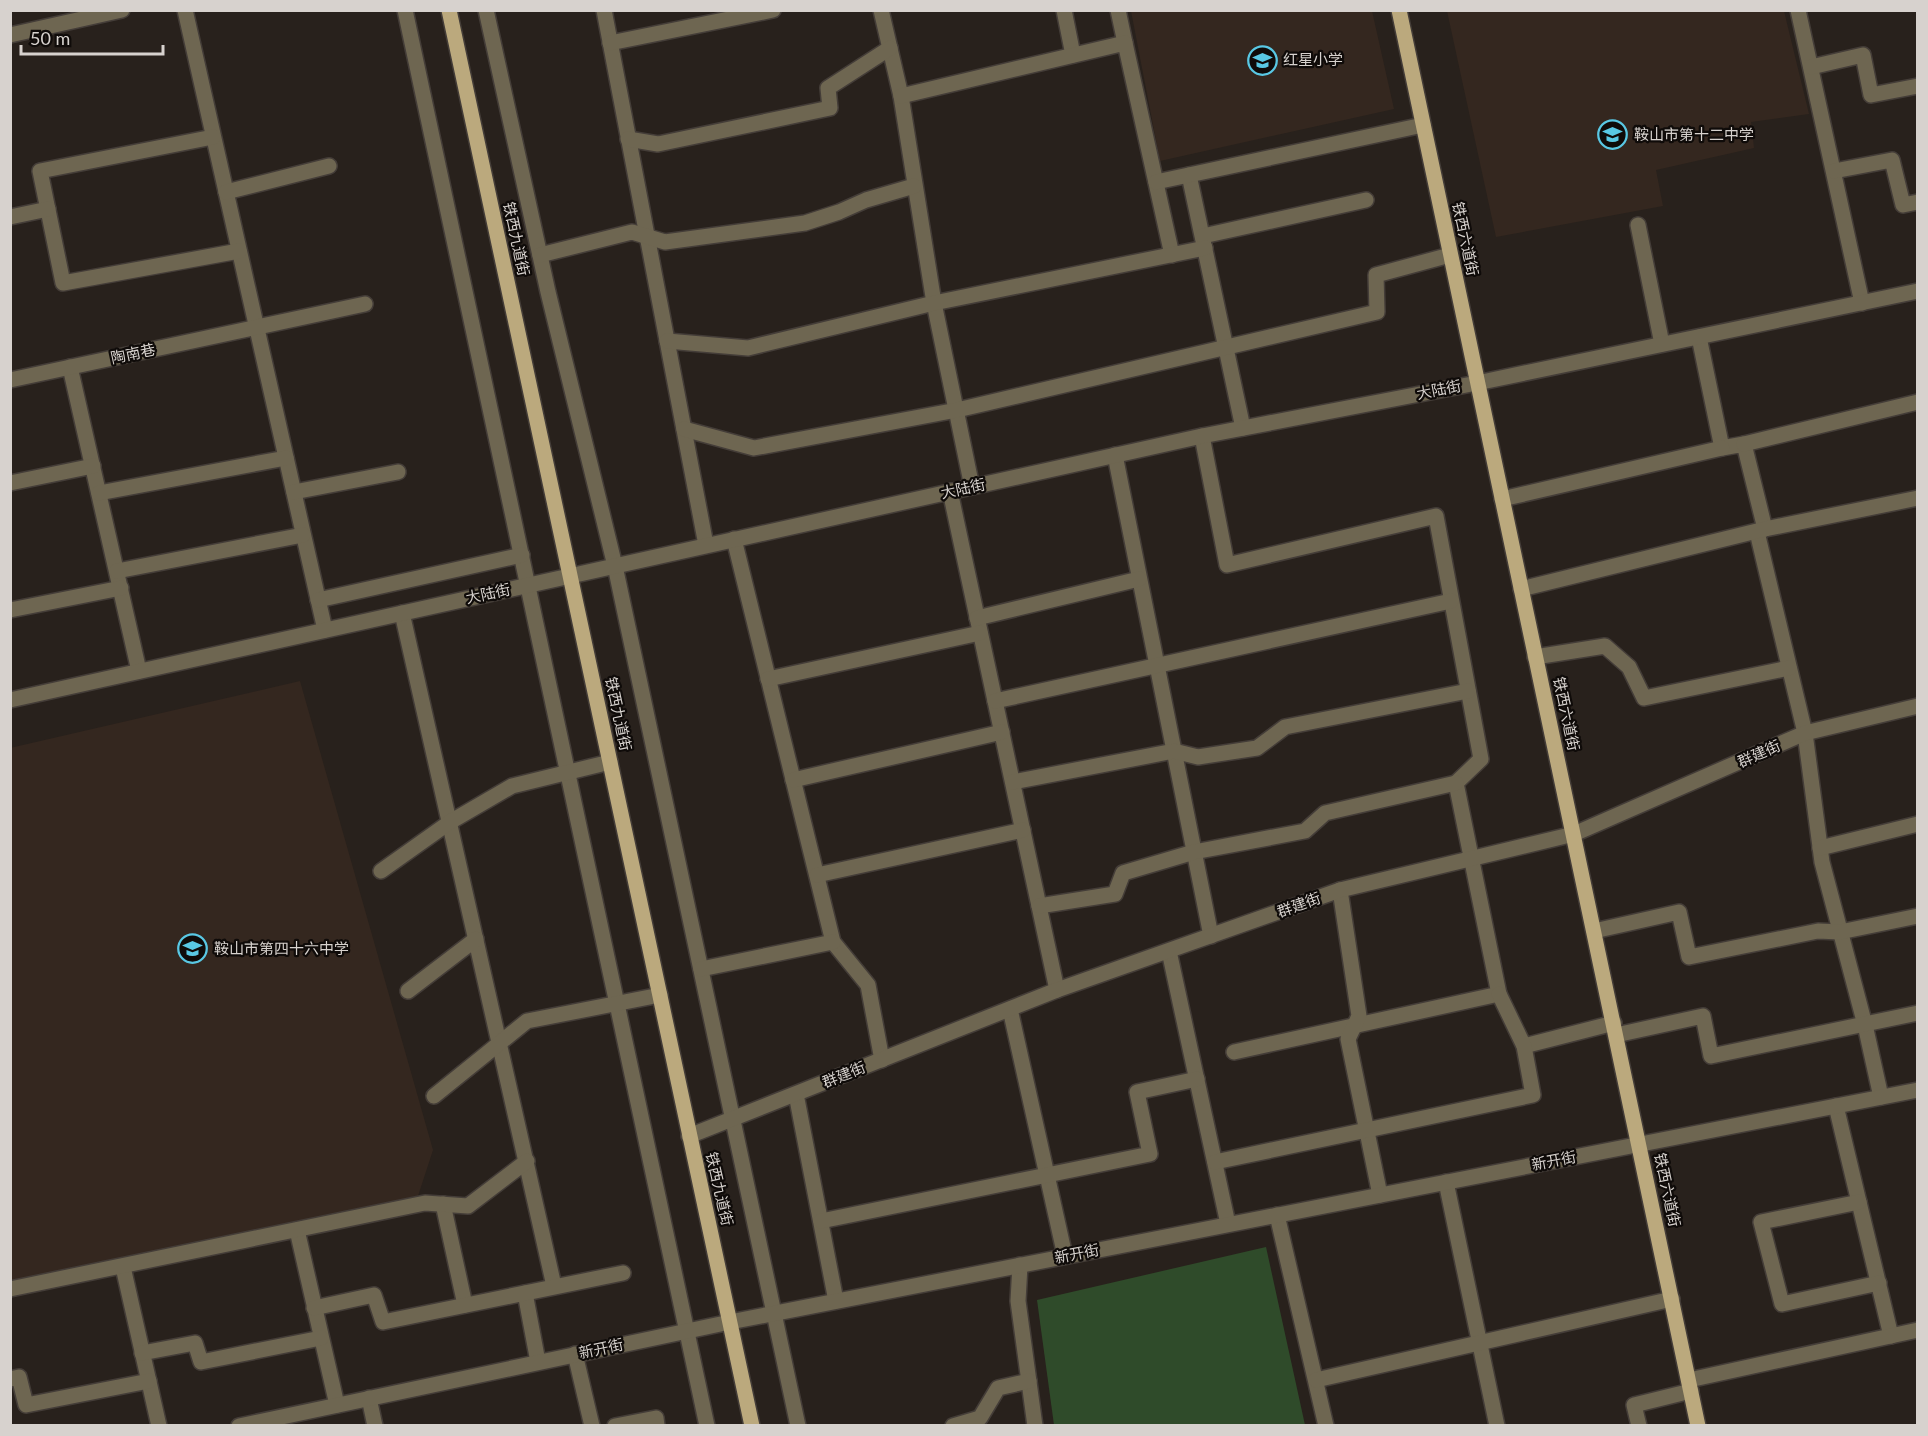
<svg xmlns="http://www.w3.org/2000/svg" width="1928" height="1436" font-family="Lato,'Noto Sans SC',sans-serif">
<rect width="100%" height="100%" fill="#28211c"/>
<g fill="#34271f">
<path d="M1131 11H1372L1394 109 1160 161Z"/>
<path d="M1447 11H1784L1809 114 1751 122 1754 148 1656 170 1663 206 1496 237Z"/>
<path d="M300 681 433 1150 418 1196 11 1281 10 748Z"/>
</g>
<path fill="#2f4b2a" d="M1266 1247 1305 1425H1054L1037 1300Z"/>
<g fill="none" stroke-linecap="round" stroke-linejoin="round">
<defs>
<g id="minor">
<path d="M185 10 325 630"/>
<path d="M405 10 707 1426"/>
<path d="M486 10 548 292 615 566 798 1426"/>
<path d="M604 10 706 545"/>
<path d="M881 10 901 96 934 303 972 487"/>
<path d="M1064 10 1073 55"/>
<path d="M1118 10 1125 43"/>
<path d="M1798 10 1862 303"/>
<path d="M10 35 122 10"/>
<path d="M610 43 773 10"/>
<path d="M1811 67 1863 55 1871 95 1918 86"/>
<path d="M901 96 1125 43 1172 255"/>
<path d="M213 137 40 171 63 283 239 251"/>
<path d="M628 139 658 144 830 108 828 88 890 48"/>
<path d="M1834 171 1892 160 1903 205 1918 202"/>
<path d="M1189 175 1243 428"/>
<path d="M1156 182 1423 125"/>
<path d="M226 192 329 166"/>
<path d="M10 217 48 209"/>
<path d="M1638 225 1662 344"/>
<path d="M1203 236 1366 200"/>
<path d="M540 255 632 232 665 242 805 223 839 212 866 200 914 186"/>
<path d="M1699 337 1722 448 1744 444 1765 529"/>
<path d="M667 341 748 348 934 303 1205 248"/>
<path d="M70 367 139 671"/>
<path d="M10 380 365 304"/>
<path d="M684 429 754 448 957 410 1377 312 1376 275 1450 255"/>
<path d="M1202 436 1227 565 1436 516 1481 759 1456 783 1499 994 1234 1052"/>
<path d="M1744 444 1918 402"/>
<path d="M1115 455 1211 936"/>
<path d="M10 483 93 466"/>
<path d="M950 491 1057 990"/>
<path d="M294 492 398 472"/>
<path d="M99 493 286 458"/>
<path d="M1502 499 1722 448"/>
<path d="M1757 532 1805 733 1822 862 1865 1025 1881 1097"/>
<path d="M734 539 833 942 868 985 882 1060"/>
<path d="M117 571 303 535"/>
<path d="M1521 589 1765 529 1918 498"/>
<path d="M318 600 522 555"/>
<path d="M10 610 121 588"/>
<path d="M402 613 554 1286"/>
<path d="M977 618 1139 579"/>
<path d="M1535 657 1605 646 1629 667 1644 698 1789 668"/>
<path d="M768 679 980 633"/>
<path d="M10 700 1202 436 1477 383 1918 291"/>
<path d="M995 701 1451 601"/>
<path d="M793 780 1002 732"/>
<path d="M1013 782 1174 751 1198 757 1257 748 1285 727 1468 691"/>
<path d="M1820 848 1918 824"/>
<path d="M381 871 450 822 512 786 610 762"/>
<path d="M817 875 1023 830"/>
<path d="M1340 890 1359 1016 1348 1039 1380 1195"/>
<path d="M1039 906 1115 894 1123 873 1194 852 1305 831 1325 813 1456 783"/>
<path d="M1594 931 1679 912 1689 957 1818 931 1840 932 1918 916"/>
<path d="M1169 951 1228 1224"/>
<path d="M701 969 833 942"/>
<path d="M408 991 476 939"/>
<path d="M1010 1009 1065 1256"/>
<path d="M1616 1035 1703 1016 1711 1056 1918 1013"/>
<path d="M1524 1046 1614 1023"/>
<path d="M796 1094 836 1301"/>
<path d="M434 1096 527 1021 660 995"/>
<path d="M1836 1106 1891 1336"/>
<path d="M689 1136 1057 990 1340 890 1574 834 1805 733 1918 706"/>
<path d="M1215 1162 1533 1095 1524 1046 1499 994"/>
<path d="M1446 1182 1497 1426"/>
<path d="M1859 1202 1761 1222 1782 1304 1879 1283"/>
<path d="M443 1204 465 1305"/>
<path d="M1277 1215 1326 1426"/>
<path d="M821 1221 1150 1154 1137 1092 1197 1079"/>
<path d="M297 1230 337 1405"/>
<path d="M1020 1265 1018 1301 1035 1426"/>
<path d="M123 1267 159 1426"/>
<path d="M10 1289 425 1203 468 1206 527 1161"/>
<path d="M525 1293 538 1362"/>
<path d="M314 1308 374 1295 383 1322 623 1273"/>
<path d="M142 1353 195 1343 201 1362 321 1338"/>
<path d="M575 1354 592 1426"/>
<path d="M10 1379 19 1377 26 1405 149 1381"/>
<path d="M1316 1380 1672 1299"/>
<path d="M1689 1380 1918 1330"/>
<path d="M369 1398 375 1426"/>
<path d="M239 1426 730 1322 1918 1090"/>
<path d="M615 1426 656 1418 657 1426"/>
<path d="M953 1426 980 1418 998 1388 1029 1381"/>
<path d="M1639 1426 1634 1405 1691 1391"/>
</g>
<g id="major">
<path d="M449 10 752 1426"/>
<path d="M1399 10 1698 1426"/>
</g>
</defs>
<use href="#minor" stroke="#443d38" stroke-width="18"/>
<use href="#major" stroke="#443d38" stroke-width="18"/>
<use href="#minor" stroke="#6e6651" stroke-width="15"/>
<use href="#major" stroke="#bba97d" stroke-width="15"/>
</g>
<defs>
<symbol id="school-ring" viewBox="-11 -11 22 22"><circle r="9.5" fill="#0f0b09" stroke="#59c8e4" stroke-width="1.5"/><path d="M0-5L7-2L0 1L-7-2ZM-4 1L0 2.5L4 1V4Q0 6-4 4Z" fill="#59c8e4"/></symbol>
</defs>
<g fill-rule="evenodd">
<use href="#school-ring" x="1246" y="44" width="33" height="33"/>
<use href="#school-ring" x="1596" y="118" width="33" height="33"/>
<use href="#school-ring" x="176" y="932" width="33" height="33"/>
</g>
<g text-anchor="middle" stroke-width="4.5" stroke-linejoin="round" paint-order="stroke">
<g font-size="15" fill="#d7d2ce" stroke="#0f0b09" text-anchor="start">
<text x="1283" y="65">红星小学</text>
<text x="1634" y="140">鞍山市第十二中学</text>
<text x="214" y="954">鞍山市第四十六中学</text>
</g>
<g font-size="15" fill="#d7d2ce" stroke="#0f0b09">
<text transform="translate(516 239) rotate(78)" y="5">铁西九道街</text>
<text transform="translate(1465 239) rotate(78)" y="5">铁西六道街</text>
<text transform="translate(133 354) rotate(-12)" y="5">陶南巷</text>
<text transform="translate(1439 390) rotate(-11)" y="5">大陆街</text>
<text transform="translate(963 489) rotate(-12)" y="5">大陆街</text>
<text transform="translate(488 594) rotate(-12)" y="5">大陆街</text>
<text transform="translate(618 714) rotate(78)" y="5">铁西九道街</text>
<text transform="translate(1566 714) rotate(78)" y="5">铁西六道街</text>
<text transform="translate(1759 754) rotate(-24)" y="5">群建街</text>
<text transform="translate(1299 905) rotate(-20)" y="5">群建街</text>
<text transform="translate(844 1075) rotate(-22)" y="5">群建街</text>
<text transform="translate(1554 1161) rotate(-11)" y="5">新开街</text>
<text transform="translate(719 1189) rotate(77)" y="5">铁西九道街</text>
<text transform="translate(1667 1190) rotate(78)" y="5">铁西六道街</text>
<text transform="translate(1077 1254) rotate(-11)" y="5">新开街</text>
<text transform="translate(601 1349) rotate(-12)" y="5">新开街</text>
</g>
</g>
<rect width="1928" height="1436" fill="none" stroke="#d7d2ce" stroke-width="24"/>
<path d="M21 45v9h142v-9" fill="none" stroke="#d7d2ce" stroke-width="3"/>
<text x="30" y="45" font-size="18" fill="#d7d2ce" stroke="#0f0b09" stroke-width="4.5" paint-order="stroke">50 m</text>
</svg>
